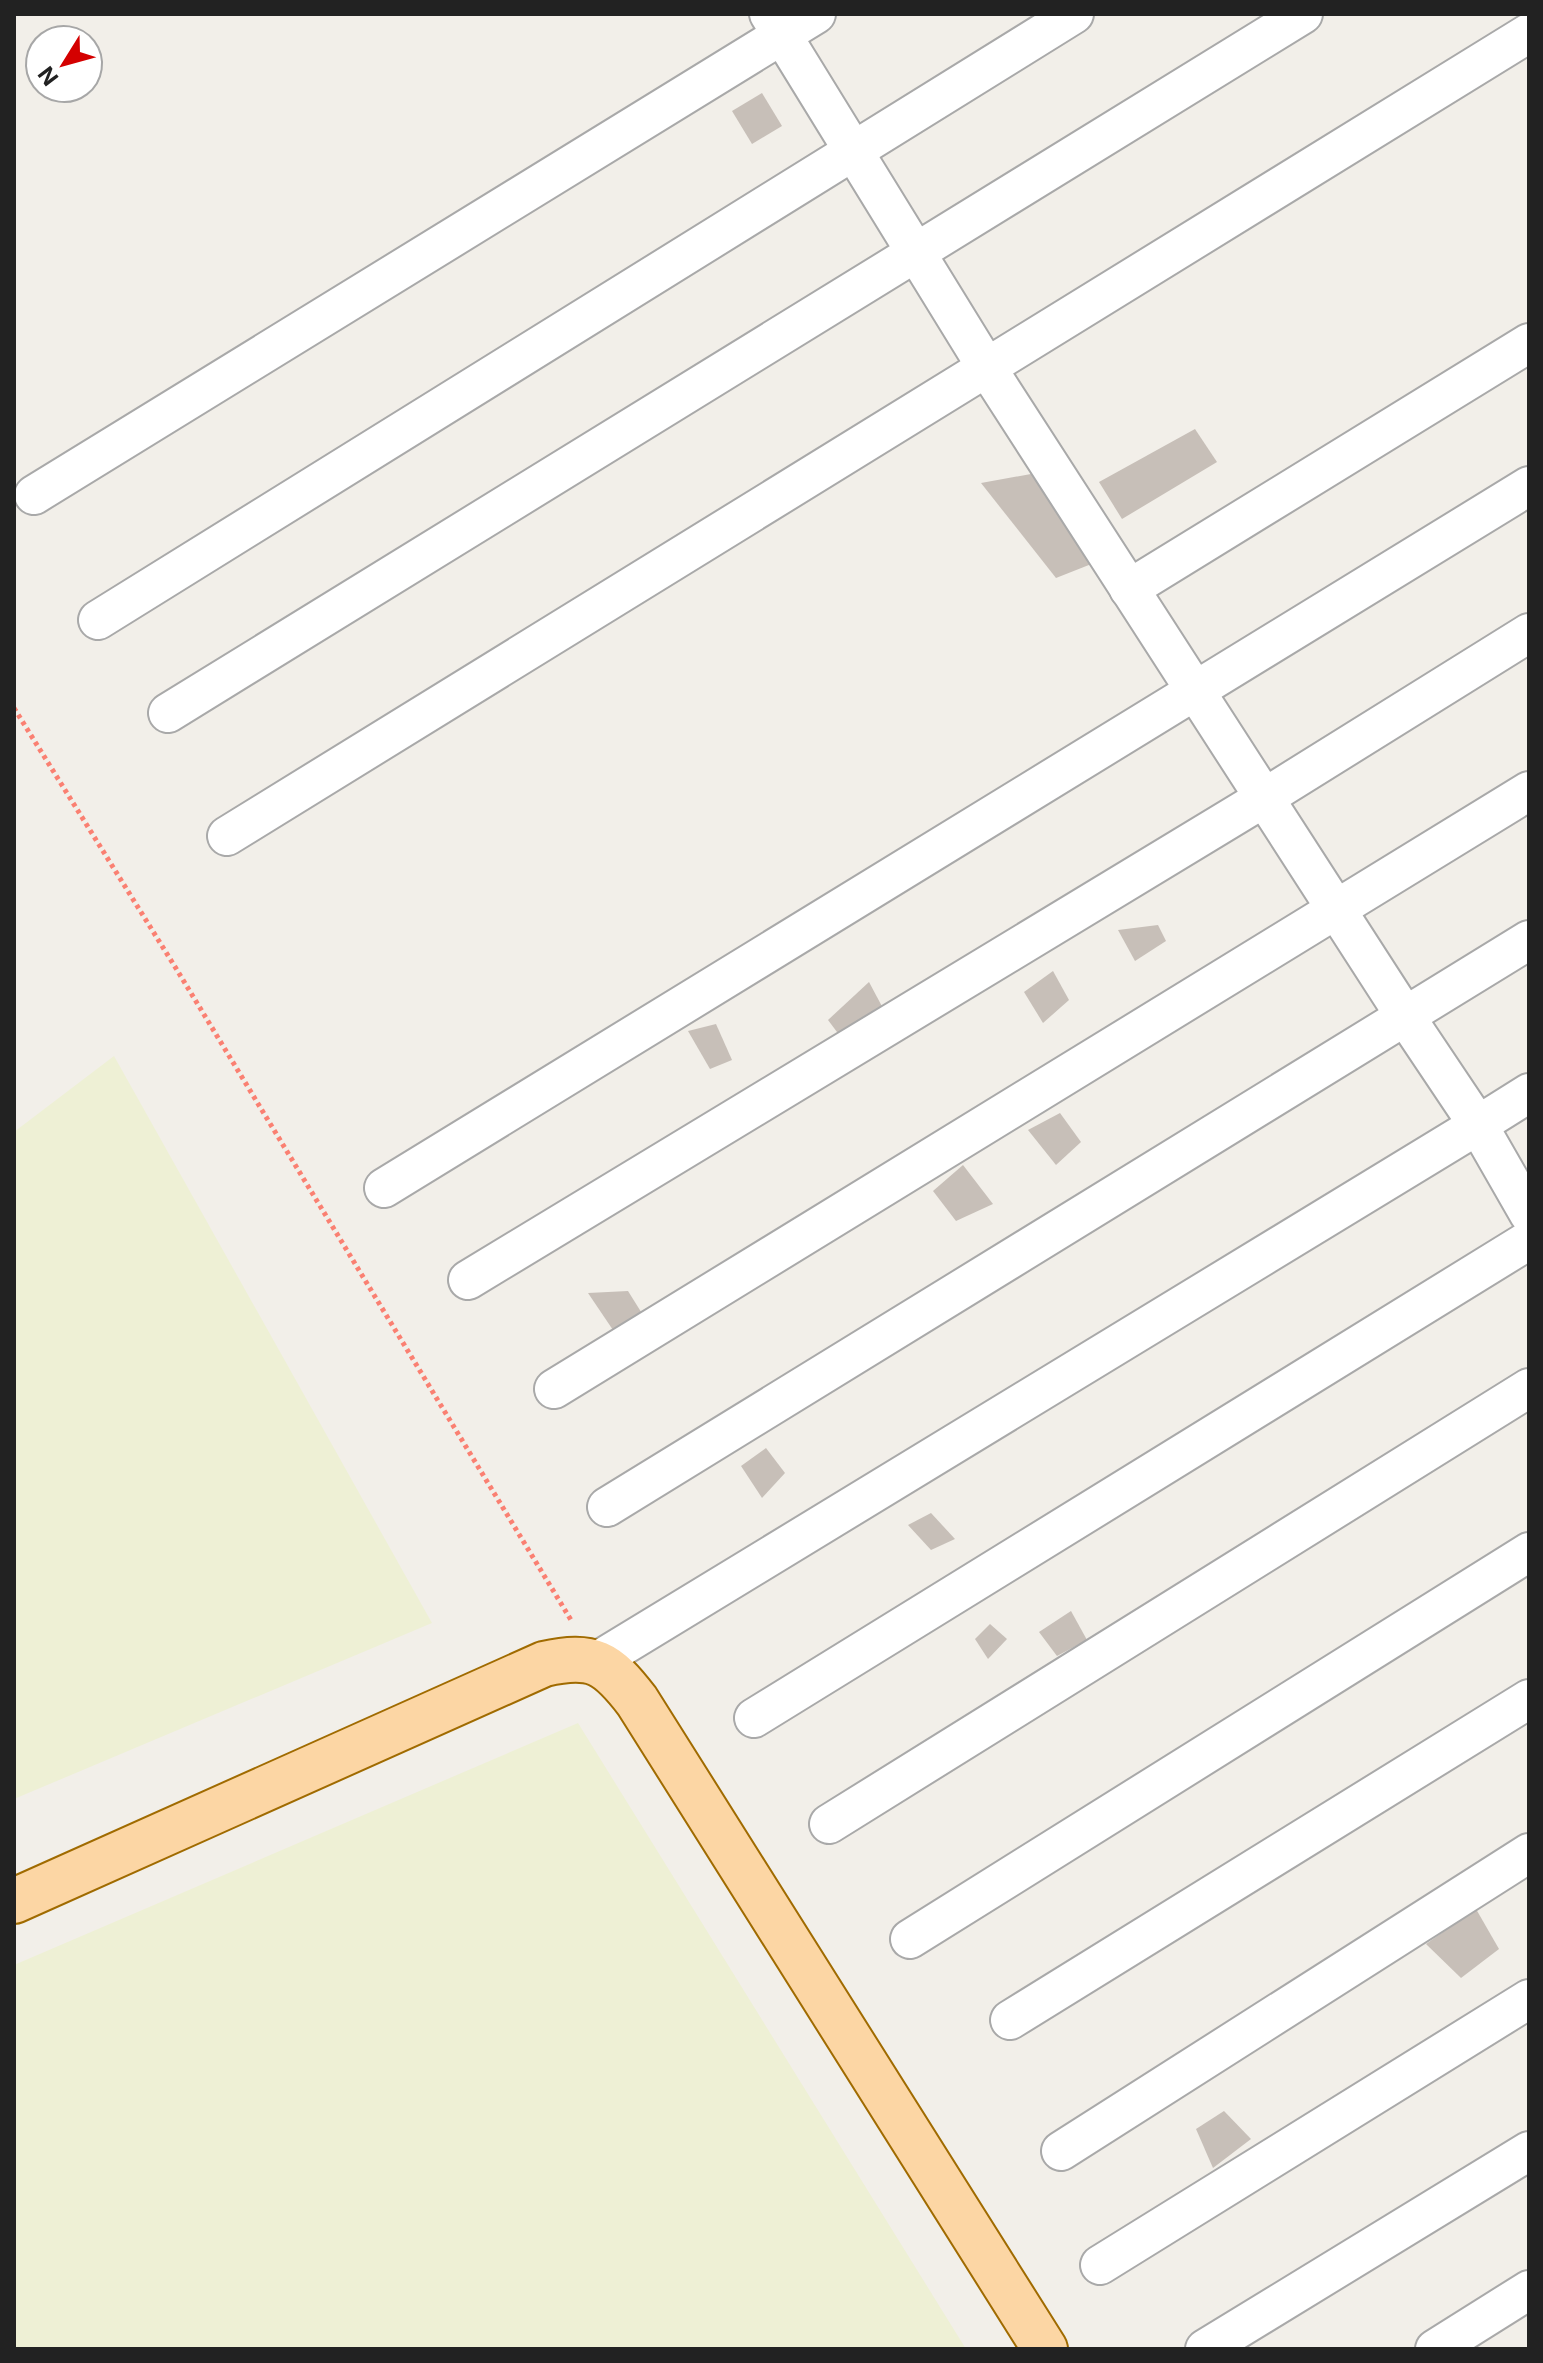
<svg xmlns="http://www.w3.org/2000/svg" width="1543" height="2363" font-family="Inter,sans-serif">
<rect width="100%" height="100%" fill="#f2efe9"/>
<g fill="#eef0d5">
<path d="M114 1056 432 1623 14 1799V1132Z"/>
<path d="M578 1723 966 2349H14V1965Z"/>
</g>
<g fill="#c7bfb8">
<path d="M762 93 782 126 752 144 732 111Z"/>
<path d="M1195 429 1217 462 1122 519 1099 482Z"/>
<path d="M1031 474 1099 561 1056 578 981 483Z"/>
<path d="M1158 925 1166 941 1135 961 1118 930Z"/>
<path d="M1053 971 1069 1000 1043 1023 1024 992Z"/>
<path d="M869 982 885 1012 843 1040 828 1020Z"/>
<path d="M716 1024 732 1060 710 1069 688 1031Z"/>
<path d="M1060 1113 1081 1142 1056 1165 1028 1130Z"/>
<path d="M963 1165 993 1204 956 1221 933 1191Z"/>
<path d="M628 1291 643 1315 615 1333 588 1293Z"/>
<path d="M766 1448 785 1473 762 1498 741 1466Z"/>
<path d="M931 1513 955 1539 931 1550 908 1525Z"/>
<path d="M1071 1611 1087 1640 1057 1656 1039 1632Z"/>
<path d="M990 1624 1007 1639 988 1659 975 1639Z"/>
<path d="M1476 1909 1499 1949 1461 1978 1426 1944Z"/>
<path d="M1224 2111 1251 2139 1213 2168 1196 2129Z"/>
</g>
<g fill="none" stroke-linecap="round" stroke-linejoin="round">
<defs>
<g id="minor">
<path d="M769 14 987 368 1405 1016 1478 1125 1529 1093"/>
<path d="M34 495 816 14"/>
<path d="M1129 589 1529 343"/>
<path d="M98 620 1074 14"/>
<path d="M168 713 1303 14"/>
<path d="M227 836 1529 33"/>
<path d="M384 1188 1529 486"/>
<path d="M468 1280 1264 798 1529 633"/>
<path d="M554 1389 1529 791"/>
<path d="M607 1507 1529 940"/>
<path d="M596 1662 1478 1125 1529 1214"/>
<path d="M754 1718 1529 1240"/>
<path d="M829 1824 1529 1388"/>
<path d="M910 1939 1529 1552"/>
<path d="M1010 2020 1529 1699"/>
<path d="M1061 2151 1529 1853"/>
<path d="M1100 2265 1529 1999"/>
<path d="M1205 2349 1529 2151"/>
<path d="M1435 2349 1529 2290"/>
</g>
<path id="major" d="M14 1901 544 1664C593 1653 607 1662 637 1701L1045 2349"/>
</defs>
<use href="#minor" stroke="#a9a9a9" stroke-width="42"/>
<use href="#major" stroke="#a06b00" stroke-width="48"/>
<path stroke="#fa8072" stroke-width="5" stroke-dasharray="4 4" stroke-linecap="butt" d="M14 708 177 970 571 1620"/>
<use href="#minor" stroke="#fff" stroke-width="38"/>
<use href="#major" stroke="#fcd6a4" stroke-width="44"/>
</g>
<rect width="1543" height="2363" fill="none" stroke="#222222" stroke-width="32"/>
<g transform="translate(64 64) rotate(233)"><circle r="38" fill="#ffffff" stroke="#a7a7a7" stroke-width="2"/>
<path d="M0-6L14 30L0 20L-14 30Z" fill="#d40000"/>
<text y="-12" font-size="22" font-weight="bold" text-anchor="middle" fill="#222222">N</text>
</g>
</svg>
